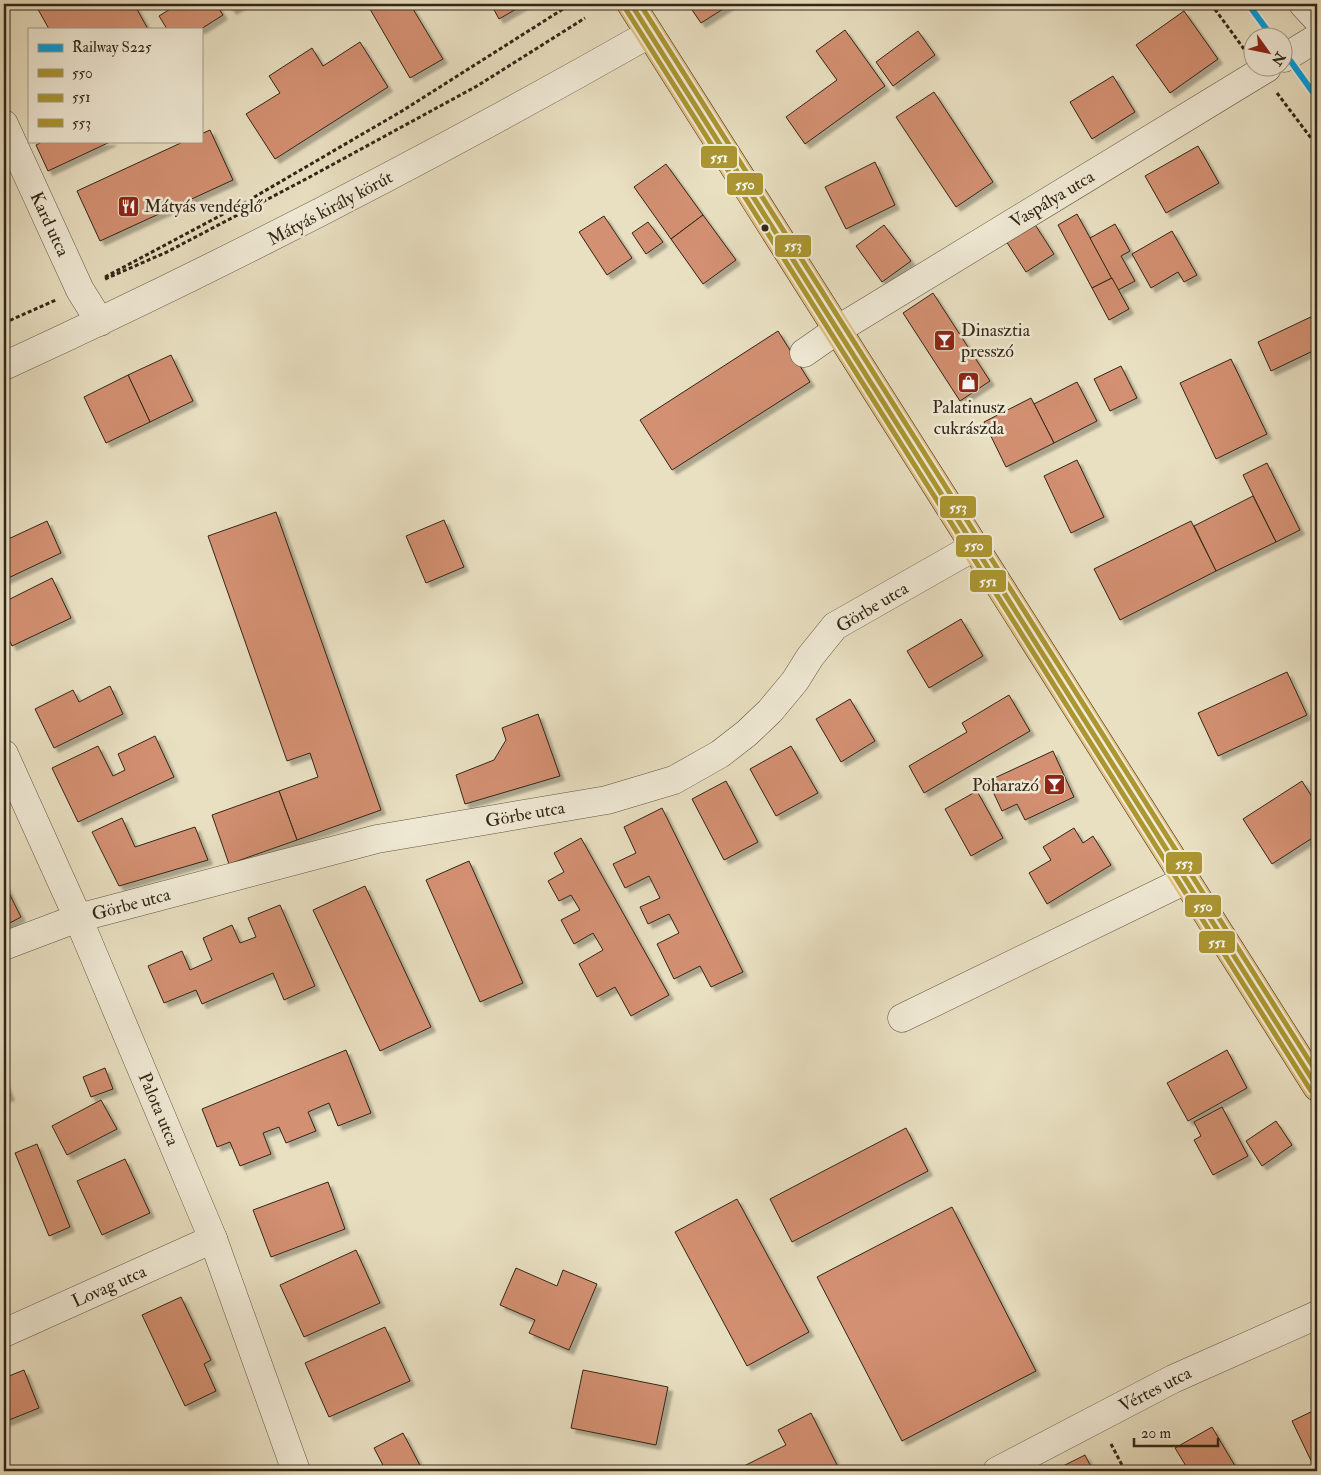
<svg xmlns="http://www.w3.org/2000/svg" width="1321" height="1475" font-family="'IM FELL Double Pica',serif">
<defs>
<filter id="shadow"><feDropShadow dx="4.5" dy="4.5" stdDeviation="1" flood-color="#0004"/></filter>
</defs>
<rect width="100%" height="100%" fill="#e9e0c2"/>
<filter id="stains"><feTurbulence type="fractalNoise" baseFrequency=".004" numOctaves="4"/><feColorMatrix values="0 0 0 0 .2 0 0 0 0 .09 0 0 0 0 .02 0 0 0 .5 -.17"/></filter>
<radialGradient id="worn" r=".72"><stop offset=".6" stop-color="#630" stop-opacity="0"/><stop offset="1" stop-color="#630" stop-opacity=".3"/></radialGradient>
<g fill="#d39072" stroke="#322616" filter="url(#shadow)">
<path d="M35 4H134L148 29H49Z"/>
<path d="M178 4H216L223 15 201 29H167L159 16Z"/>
<path d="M228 4H242L232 10Z"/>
<path d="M367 4H410L443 59 410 78Z"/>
<path d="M491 4H525L499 19Z"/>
<path d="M688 4H731L701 23Z"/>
<path d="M1184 11 1218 59 1170 93 1136 45Z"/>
<path d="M845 30 885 86 805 144 786 117 837 80 816 51Z"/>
<path d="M918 31 935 55 893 86 876 62Z"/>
<path d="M360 42 388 87 275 159 246 114 280 93 269 76 312 48 323 66Z"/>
<path d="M1113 76 1135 112 1092 139 1070 102Z"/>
<path d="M934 92 993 182 956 207 896 117Z"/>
<path d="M210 130 233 180 100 241 77 191 185 141H201V134Z"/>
<path d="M44 141H112L48 171 36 145Z"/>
<path d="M1198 146 1219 183 1166 213 1145 176Z"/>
<path d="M875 162 895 205 846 229 825 187Z"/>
<path d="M666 164 703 215 671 239 634 187Z"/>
<path d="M1077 214 1112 278 1092 288 1058 225Z"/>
<path d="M703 215 736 260 703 284 671 239Z"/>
<path d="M604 216 632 258 607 275 579 232Z"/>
<path d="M648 222 663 242 646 254 632 233Z"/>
<path d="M1034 223 1054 254 1026 272 1006 241Z"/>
<path d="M1115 224 1130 251 1121 256 1135 281 1118 290 1090 238Z"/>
<path d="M884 225 911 261 882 282 856 246Z"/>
<path d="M1172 231 1197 275 1184 282 1178 272 1151 288 1132 254Z"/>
<path d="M1112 278 1129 309 1109 320 1092 288Z"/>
<path d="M933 293 990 381 960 401 903 313Z"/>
<path d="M1317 314V349L1271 371 1258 342Z"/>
<path d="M778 331 810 382 672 470 640 420Z"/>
<path d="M171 355 193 401 150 422 128 375Z"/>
<path d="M1231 359 1267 434 1216 459 1180 383Z"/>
<path d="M1121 366 1137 398 1110 411 1094 379Z"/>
<path d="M128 375 150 422 106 443 84 397Z"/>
<path d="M1077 382 1097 421 1054 443 1034 404Z"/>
<path d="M1031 398 1054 443 1006 467 984 422Z"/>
<path d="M1077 460 1104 517 1071 533 1044 476Z"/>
<path d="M1267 463 1300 530 1276 542 1243 475Z"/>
<path d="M1253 496 1276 542 1216 571 1194 526Z"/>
<path d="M276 512 381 810 297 840 279 791 318 777 310 753 287 761 208 536Z"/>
<path d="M444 520 464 567 426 583 406 536Z"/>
<path d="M47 521 61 553 4 580V541Z"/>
<path d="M1191 521 1216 571 1120 620 1094 569Z"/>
<path d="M52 578 71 618 12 646 4 629V602Z"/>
<path d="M961 619 983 656 929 688 907 651Z"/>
<path d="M1287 672 1307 715 1218 756 1198 713Z"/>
<path d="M110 686 123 714 54 748 35 709 73 690 79 702Z"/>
<path d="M1009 695 1030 731 924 793 909 766 967 732 962 723Z"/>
<path d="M850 699 875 741 841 762 816 719Z"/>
<path d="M538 714 560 776 465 804 456 775 494 760 506 740 502 728Z"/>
<path d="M155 736 174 777 78 822 52 768 98 746 113 776 125 770 118 754Z"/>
<path d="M791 746 818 793 776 816 750 769Z"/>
<path d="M1053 751 1074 797 1025 820 1017 804 1002 811 988 781Z"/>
<path d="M726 781 758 842 724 860 692 799Z"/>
<path d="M1302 781 1317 805V835L1272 864 1243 819Z"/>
<path d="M279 791 297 840 229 864 212 815Z"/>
<path d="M977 791 1003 838 971 856 945 809Z"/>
<path d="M662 808 743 972 711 987 700 966 674 979 657 944 679 933 669 914 648 924 640 907 660 898 649 876 625 888 613 864 636 853 624 827Z"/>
<path d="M122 818 135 847 195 827 208 860 119 886 92 832Z"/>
<path d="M1074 828 1083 843 1093 836 1111 865 1047 904 1029 873 1051 860 1043 847Z"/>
<path d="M581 838 669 995 631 1016 615 987 597 997 579 964 603 950 593 933 574 944 561 920 580 910 571 895 559 901 548 881 564 872 554 853Z"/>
<path d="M469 861 523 983 480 1002 426 880Z"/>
<path d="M4 883 21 917 4 926Z"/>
<path d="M365 886 431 1027 380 1051 313 910Z"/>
<path d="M280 905 315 986 284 1000 273 973 202 1004 196 990 164 1003 148 966 182 951 190 970 212 960 203 938 232 925 240 943 256 937 248 918Z"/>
<path d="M346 1050 371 1113 338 1126 329 1103 308 1112 316 1131 286 1143 279 1127 263 1133 271 1154 240 1166 230 1142 217 1147 202 1109Z"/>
<path d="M1227 1050 1247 1088 1188 1121 1167 1083Z"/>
<path d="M105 1068 113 1089 91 1097 83 1077Z"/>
<path d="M4 1081 10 1096 4 1098Z"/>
<path d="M101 1100 117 1129 67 1155 52 1126Z"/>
<path d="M1222 1107 1248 1156 1213 1175 1194 1140 1201 1136 1194 1122Z"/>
<path d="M1276 1121 1292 1145 1262 1166 1246 1141Z"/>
<path d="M906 1128 928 1171 792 1242 770 1199Z"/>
<path d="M37 1144 70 1227 49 1236 15 1153Z"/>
<path d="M125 1159 150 1213 102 1235 77 1181Z"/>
<path d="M328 1182 345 1229 271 1257 253 1210Z"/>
<path d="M737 1199 809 1332 747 1366 675 1232Z"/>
<path d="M952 1207 1036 1371 902 1441 817 1277Z"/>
<path d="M356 1250 380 1303 304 1337 280 1285Z"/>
<path d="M516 1268 557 1286 563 1270 597 1284 569 1350 529 1333 535 1320 500 1305Z"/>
<path d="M181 1297 211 1360 204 1364 216 1391 185 1406 142 1315Z"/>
<path d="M385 1327 410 1381 329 1417 305 1363Z"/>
<path d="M24 1370 39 1408 4 1422V1378Z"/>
<path d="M583 1370 668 1387 656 1445 571 1428Z"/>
<path d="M1317 1409V1471H1316L1292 1421Z"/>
<path d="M811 1413 840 1471H744L742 1467 786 1445 778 1430Z"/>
<path d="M1212 1427 1238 1471H1189L1175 1448Z"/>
<path d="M403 1433 423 1471H386L374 1448Z"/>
<path d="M1085 1455 1093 1471H1053Z"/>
</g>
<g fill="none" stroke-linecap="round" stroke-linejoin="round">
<defs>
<g id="minor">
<path d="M1303 4 1317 19"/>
<path d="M1284 58 1317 38"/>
<path d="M4 124 80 290 100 322"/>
<path d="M804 353 837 330 1267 68"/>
<path d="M4 366C224 265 438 154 649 34"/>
<path d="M4 754 78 918 213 1239 296 1471"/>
<path d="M4 946 78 918 377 839 607 800 674 780 720 754 747 733 770 711 795 681 810 657 835 626 974 547"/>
<path d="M902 1018 1186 880"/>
<path d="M4 1333 213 1239"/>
<path d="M997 1471 1173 1379 1317 1315"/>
</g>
<path id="major" d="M631 4 1317 1087"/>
</defs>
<use href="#minor" stroke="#605441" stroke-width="29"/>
<use href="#major" stroke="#322616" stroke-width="29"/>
<g stroke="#322616" stroke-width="3" stroke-dasharray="4 2.5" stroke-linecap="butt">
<path d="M1211 4 1244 49"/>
<path d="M1277 93 1317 146"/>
<path d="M105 277 244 203 402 111 571 4"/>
<path d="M105 279 167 252 306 179 477 86 585 18"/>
<path d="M4 323 56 300"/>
<path d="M1111 1444 1125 1471"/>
</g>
<use href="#minor" stroke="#f1ebd7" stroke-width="28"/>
<use href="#major" stroke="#e4c081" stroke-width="28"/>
<defs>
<path id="bus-1" d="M631 4 1317 1087"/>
<path id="bus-2" d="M625 8 1311 1091"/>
<path id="bus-3" d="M640 4 1317 1073"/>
</defs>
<use href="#bus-1" stroke="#f1ebd7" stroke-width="9"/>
<use href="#bus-2" stroke="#f1ebd7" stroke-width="9"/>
<use href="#bus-3" stroke="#f1ebd7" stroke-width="9"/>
<use href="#bus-1" stroke="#ab9631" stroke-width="5"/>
<use href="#bus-2" stroke="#ab9631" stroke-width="5"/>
<use href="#bus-3" stroke="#ab9631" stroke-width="5"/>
<defs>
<g id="rail-1">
<path d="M1248 4 1273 38"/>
<path d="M1284 52 1317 98"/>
</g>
</defs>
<use href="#rail-1" stroke="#f1ebd7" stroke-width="10"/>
<use href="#rail-1" stroke="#00a0e3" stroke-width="6"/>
</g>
<defs>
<symbol id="restaurant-square" viewBox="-11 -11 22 22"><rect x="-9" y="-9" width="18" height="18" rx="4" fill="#8f2418" stroke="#f1ebd7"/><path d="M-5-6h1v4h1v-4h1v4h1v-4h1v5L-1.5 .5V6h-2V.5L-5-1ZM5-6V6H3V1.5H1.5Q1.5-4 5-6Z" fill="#fff"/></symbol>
<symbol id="bar-square" viewBox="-11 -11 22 22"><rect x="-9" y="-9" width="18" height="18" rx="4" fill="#8f2418" stroke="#f1ebd7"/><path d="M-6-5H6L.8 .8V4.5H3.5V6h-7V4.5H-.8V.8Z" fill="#fff"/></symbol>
<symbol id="shop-square" viewBox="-11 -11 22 22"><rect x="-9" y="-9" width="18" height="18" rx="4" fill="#8f2418" stroke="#f1ebd7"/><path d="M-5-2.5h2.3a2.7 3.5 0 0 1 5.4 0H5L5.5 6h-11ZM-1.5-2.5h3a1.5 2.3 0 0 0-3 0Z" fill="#fff"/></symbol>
</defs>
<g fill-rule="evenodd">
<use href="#restaurant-square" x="116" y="194" width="25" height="25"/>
<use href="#bar-square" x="932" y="328" width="25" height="25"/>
<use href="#shop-square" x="956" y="370" width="25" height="25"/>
<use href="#bar-square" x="1042" y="772" width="25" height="25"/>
</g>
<circle fill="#322616" stroke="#f1ebd7" stroke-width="2" cx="765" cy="228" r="4.5"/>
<g text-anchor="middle" stroke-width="5" stroke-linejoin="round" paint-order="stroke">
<g font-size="18" fill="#322616" stroke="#f1ebd7">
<text transform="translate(1052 199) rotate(-31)" y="6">Vaspálya utca</text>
<text transform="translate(330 208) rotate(-28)" y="6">Mátyás király körút</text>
<text transform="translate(50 224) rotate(65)" y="6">Kard utca</text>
<text transform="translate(872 607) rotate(-31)" y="6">Görbe utca</text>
<text transform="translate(525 814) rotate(-10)" y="6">Görbe utca</text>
<text transform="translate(131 904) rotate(-15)" y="6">Görbe utca</text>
<text transform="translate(159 1109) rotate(67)" y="6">Palota utca</text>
<text transform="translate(109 1286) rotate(-24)" y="6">Lovag utca</text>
<text transform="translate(1155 1389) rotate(-27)" y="6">Vértes utca</text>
</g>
<g font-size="18" fill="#322616" stroke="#f1ebd7" text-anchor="start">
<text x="144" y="212">Mátyás vendéglő</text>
<text x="961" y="336">Dinasztia<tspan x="961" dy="21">presszó</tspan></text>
<text x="969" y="413" text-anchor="middle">Palatinusz<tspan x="969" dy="21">cukrászda</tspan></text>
<text x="1039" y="791" text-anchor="end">Poharazó</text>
</g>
</g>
<g stroke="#f1ebd7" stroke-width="2">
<rect x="700" y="145" width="38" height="24" rx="5" fill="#ab9631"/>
<rect x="726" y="172" width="38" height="24" rx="5" fill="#ab9631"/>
<rect x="774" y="234" width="38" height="24" rx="5" fill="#ab9631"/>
<rect x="939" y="495" width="38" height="24" rx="5" fill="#ab9631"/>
<rect x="955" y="534" width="38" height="24" rx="5" fill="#ab9631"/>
<rect x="969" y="569" width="38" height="24" rx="5" fill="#ab9631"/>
<rect x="1165" y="851" width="38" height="24" rx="5" fill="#ab9631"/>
<rect x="1184" y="894" width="38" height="24" rx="5" fill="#ab9631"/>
<rect x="1198" y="930" width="38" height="24" rx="5" fill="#ab9631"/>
</g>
<g font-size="14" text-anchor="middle" font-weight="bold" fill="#fff">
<text x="719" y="162">551</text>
<text x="745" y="189">550</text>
<text x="793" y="250">553</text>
<text x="958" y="512">553</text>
<text x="974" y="550">550</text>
<text x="988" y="586">551</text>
<text x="1184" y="868">553</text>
<text x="1203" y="911">550</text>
<text x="1217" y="947">551</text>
</g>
<rect width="1321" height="1475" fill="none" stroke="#e9e0c2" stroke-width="20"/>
<rect x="5" y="5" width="1311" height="1465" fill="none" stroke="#322616" stroke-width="2.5"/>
<rect x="10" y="10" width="1301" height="1455" fill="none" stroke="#322616"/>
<rect x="28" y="28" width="175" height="115" fill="#f1ebd7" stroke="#a59c8a"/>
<rect x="38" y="44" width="25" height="8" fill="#00a0e3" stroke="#a59c8a"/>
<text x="72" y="52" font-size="15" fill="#322616">Railway S225</text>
<rect x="38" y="69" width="25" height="8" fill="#ab9631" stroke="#a59c8a"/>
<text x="72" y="78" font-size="15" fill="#322616">550</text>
<rect x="38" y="94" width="25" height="8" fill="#ab9631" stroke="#a59c8a"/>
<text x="72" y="102" font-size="15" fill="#322616">551</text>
<rect x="38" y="119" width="25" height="8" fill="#ab9631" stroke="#a59c8a"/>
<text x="72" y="128" font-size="15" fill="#322616">553</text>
<g transform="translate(1268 52) rotate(123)"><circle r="24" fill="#f1ebd7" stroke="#a59c8a"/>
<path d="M0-4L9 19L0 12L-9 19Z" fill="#8f2418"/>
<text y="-8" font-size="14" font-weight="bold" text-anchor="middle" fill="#322616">N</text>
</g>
<path d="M1134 1438v8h84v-8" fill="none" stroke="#322616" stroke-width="2.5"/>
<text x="1141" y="1438" font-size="15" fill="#322616" stroke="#f1ebd7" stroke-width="4" paint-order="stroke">20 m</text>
<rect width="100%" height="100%" filter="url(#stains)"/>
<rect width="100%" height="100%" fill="url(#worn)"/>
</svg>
